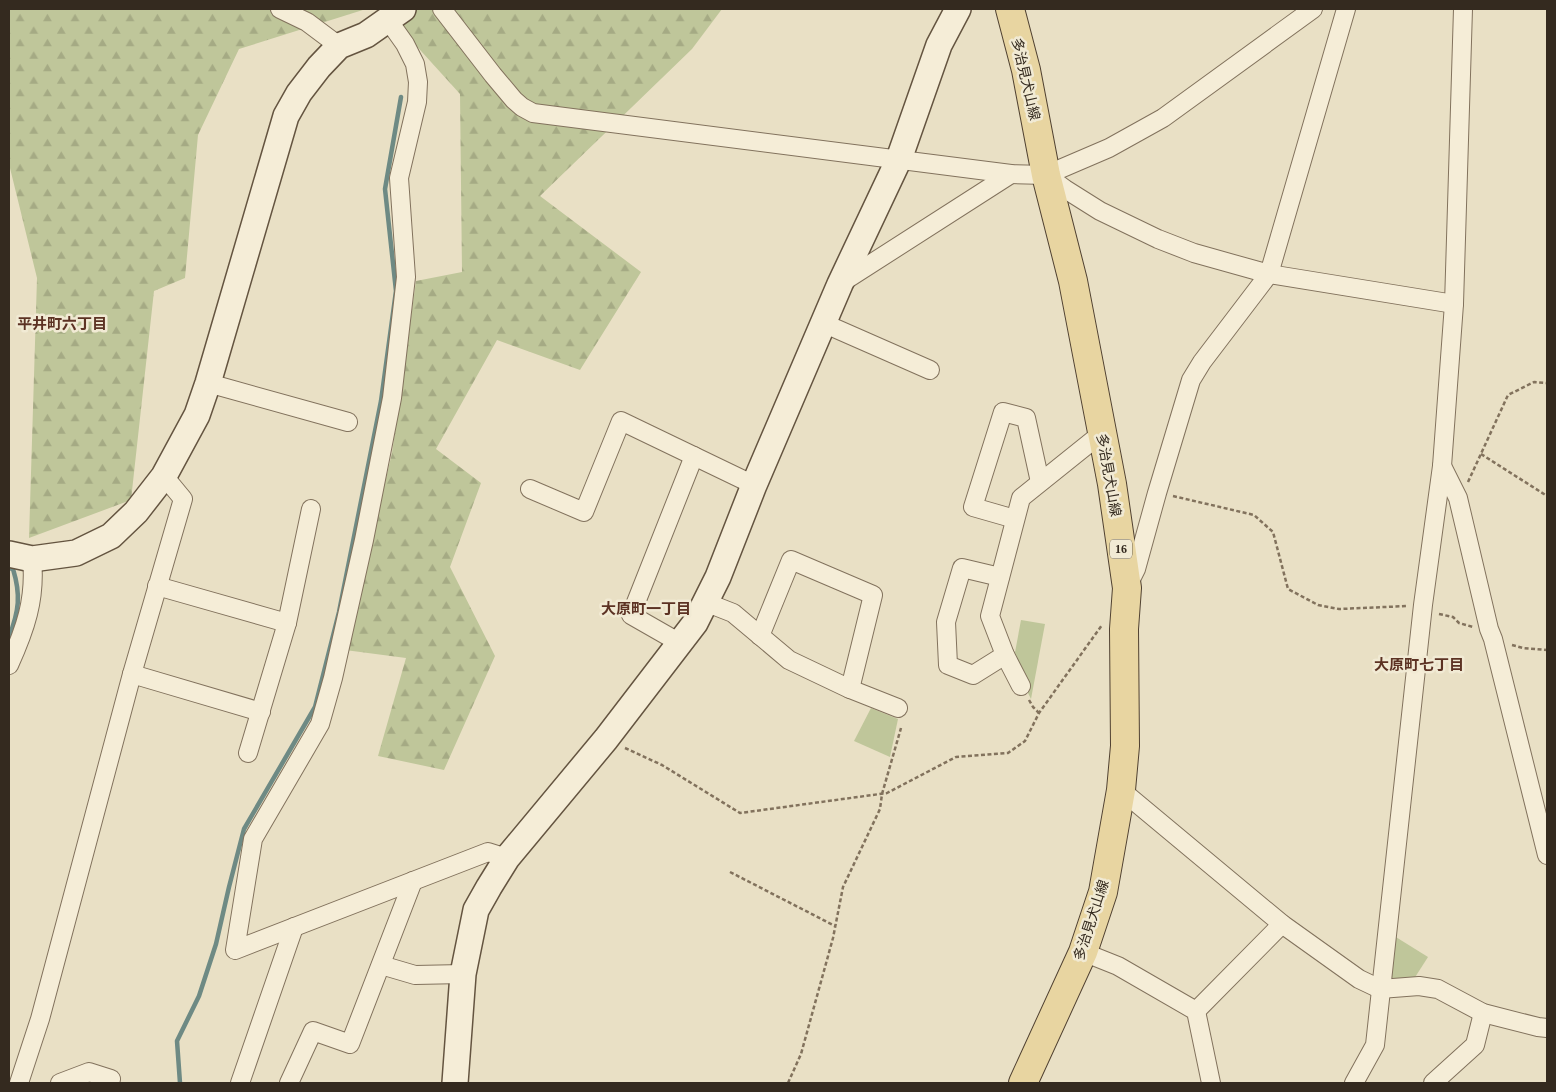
<svg xmlns="http://www.w3.org/2000/svg" width="1556" height="1092" font-family="'Times New Roman','Noto Sans JP',serif">
<defs>
<pattern id="forest-firs" width="22" height="20" patternUnits="userSpaceOnUse" patternTransform="scale(1.25)"><rect width="22" height="20" fill="#bfc69a"/><path d="M5 1l3.5 6h-7zM16 11l3.5 6h-7z" fill="#a5aa84"/></pattern>
</defs>
<rect width="100%" height="100%" fill="#e9e0c5"/>
<g fill="url(#forest-firs)">
<path d="M9 9H366L239 49 198 135 185 278 154 291 131 500 29 538 37 278 9 164Z"/>
<path d="M383 9H722L692 49 540 196 641 272 580 370 497 340 436 449 481 483 450 567 495 656 444 770 378 756 406 658 345 650 392 453 416 281 462 272 460 94Z"/>
</g>
<g fill="#bfc69a">
<path d="M1021 620 1045 624 1031 699 1013 663Z"/>
<path d="M871 708 898 719 890 757 854 741Z"/>
<path d="M1391 934 1428 957 1412 982H1384Z"/>
</g>
<g fill="none" stroke-linecap="round" stroke-linejoin="round">
<g stroke="#6e8a84" stroke-width="4.5">
<path d="M9 568 13 569C21 595 19 611 9 637"/>
<path d="M180 1083 177 1041 199 996 216 944 229 887 244 829 315 707 339 612 381 401 396 291 385 189 401 97"/>
</g>
<defs>
<g id="street">
<path d="M280 9 307 22 339 46"/>
<path d="M442 9 493 75 514 100 522 107 533 113 1011 174 1046 175 1109 148 1163 118 1313 9"/>
<path d="M388 20 405 44 415 64 418 82 417 102 399 178 406 277 392 398 364 540 333 678 320 724 253 839 235 950 488 852 507 858"/>
<path d="M1046 175 1065 189 1100 211 1158 239 1194 253 1269 274 1454 304"/>
<path d="M841 283 1011 174"/>
<path d="M823 323 930 370"/>
<path d="M208 383 348 422"/>
<path d="M1442 466 1458 498 1489 629 1493 639 1547 855"/>
<path d="M530 489 584 512 621 421 754 485"/>
<path d="M1015 519 973 507 1003 412 1026 418 1040 482"/>
<path d="M1000 577 962 568 946 622 948 665 973 675 1005 655"/>
<path d="M157 586 287 623"/>
<path d="M1127 587 1136 569 1157 493 1191 380 1202 362 1269 274 1346 9"/>
<path d="M705 602 733 613 789 660 850 689 898 708"/>
<path d="M760 636 791 560 873 595 850 689"/>
<path d="M680 643 631 615 694 456"/>
<path d="M9 665C25 630 36 599 32 559"/>
<path d="M132 674 261 712"/>
<path d="M1021 686 1005 655 990 616 1021 498 1102 433"/>
<path d="M248 753 287 623 311 509"/>
<path d="M1121 790 1282 924 1359 979 1380 989 1419 986 1438 989 1483 1013 1538 1027 1547 1028"/>
<path d="M1083 952 1118 966 1196 1011 1211 1083"/>
<path d="M381 965 415 975 463 974"/>
<path d="M1196 1011 1282 924"/>
<path d="M19 1083 40 1019 132 674 183 499 164 476"/>
<path d="M60 1083 89 1072 111 1079 110 1083"/>
<path d="M240 1083 294 927"/>
<path d="M289 1083 313 1031 350 1044 413 881"/>
<path d="M1354 1083 1375 1045 1423 605 1442 466 1454 304 1463 9"/>
<path d="M1433 1083 1475 1045 1483 1013"/>
</g>
<g id="secondary">
<path d="M9 554 32 559 76 553 111 536 136 512 164 476 197 415 208 383 286 116 299 93 319 67 339 46 366 35 403 9"/>
<path d="M455 1083 463 974 476 910 489 887 507 858 606 739 695 623 718 577 754 485 840 284 899 159 939 45 958 9"/>
</g>
<path id="primary" d="M1010 9 1026 70 1046 175 1073 281 1112 484 1127 588 1124 629 1125 746 1121 790 1103 892 1083 952 1023 1083"/>
</defs>
<use href="#street" stroke="#82725d" stroke-width="20"/>
<use href="#secondary" stroke="#645440" stroke-width="28"/>
<use href="#primary" stroke="#504131" stroke-width="30"/>
<g stroke="#82725d" stroke-width="2.5" stroke-dasharray="4 2.5" stroke-linecap="butt">
<path d="M1481 454 1547 496"/>
<path d="M1468 482 1508 395 1534 382 1547 383"/>
<path d="M1173 496 1254 515 1273 532 1288 589 1318 605 1339 609 1408 606"/>
<path d="M1439 614 1453 617 1459 623 1473 627"/>
<path d="M1512 645 1523 648 1547 650"/>
<path d="M1029 700 1033 707 1039 713"/>
<path d="M625 748 662 765 740 813 887 793 956 757 1008 753 1025 741 1039 713 1102 625"/>
<path d="M730 872 835 926"/>
<path d="M788 1083 801 1054 833 938 843 887 880 809 882 794 901 728"/>
</g>
<use href="#street" stroke="#f5edd7" stroke-width="18"/>
<use href="#secondary" stroke="#f5edd7" stroke-width="25"/>
<use href="#primary" stroke="#e8d5a1" stroke-width="28"/>
</g>
<g text-anchor="middle" stroke-width="5" stroke-linejoin="round" paint-order="stroke">
<rect fill="#f1ead4" stroke="#6d6455" stroke-width="1" x="1110" y="539.5" width="22" height="19" rx="4"/>
<g font-size="12" font-weight="bold" fill="#342a1f">
<text x="1121" y="553">16</text>
</g>
<g font-size="14" fill="#342a1f" stroke="#f1ead4">
<text transform="translate(1026 79) rotate(77)" y="5">多治見犬山線</text>
<text transform="translate(1109 475) rotate(80)" y="5">多治見犬山線</text>
<text transform="translate(1091 920) rotate(-72)" y="5">多治見犬山線</text>
</g>
<g font-size="15" font-weight="bold" fill="#5c3223" stroke="#f1ead4">
<text x="62" y="329">平井町六丁目</text>
<text x="646" y="614">大原町一丁目</text>
<text x="1419" y="670">大原町七丁目</text>
</g>
</g>
<rect width="1556" height="1092" fill="none" stroke="#342a1f" stroke-width="20"/>
</svg>
